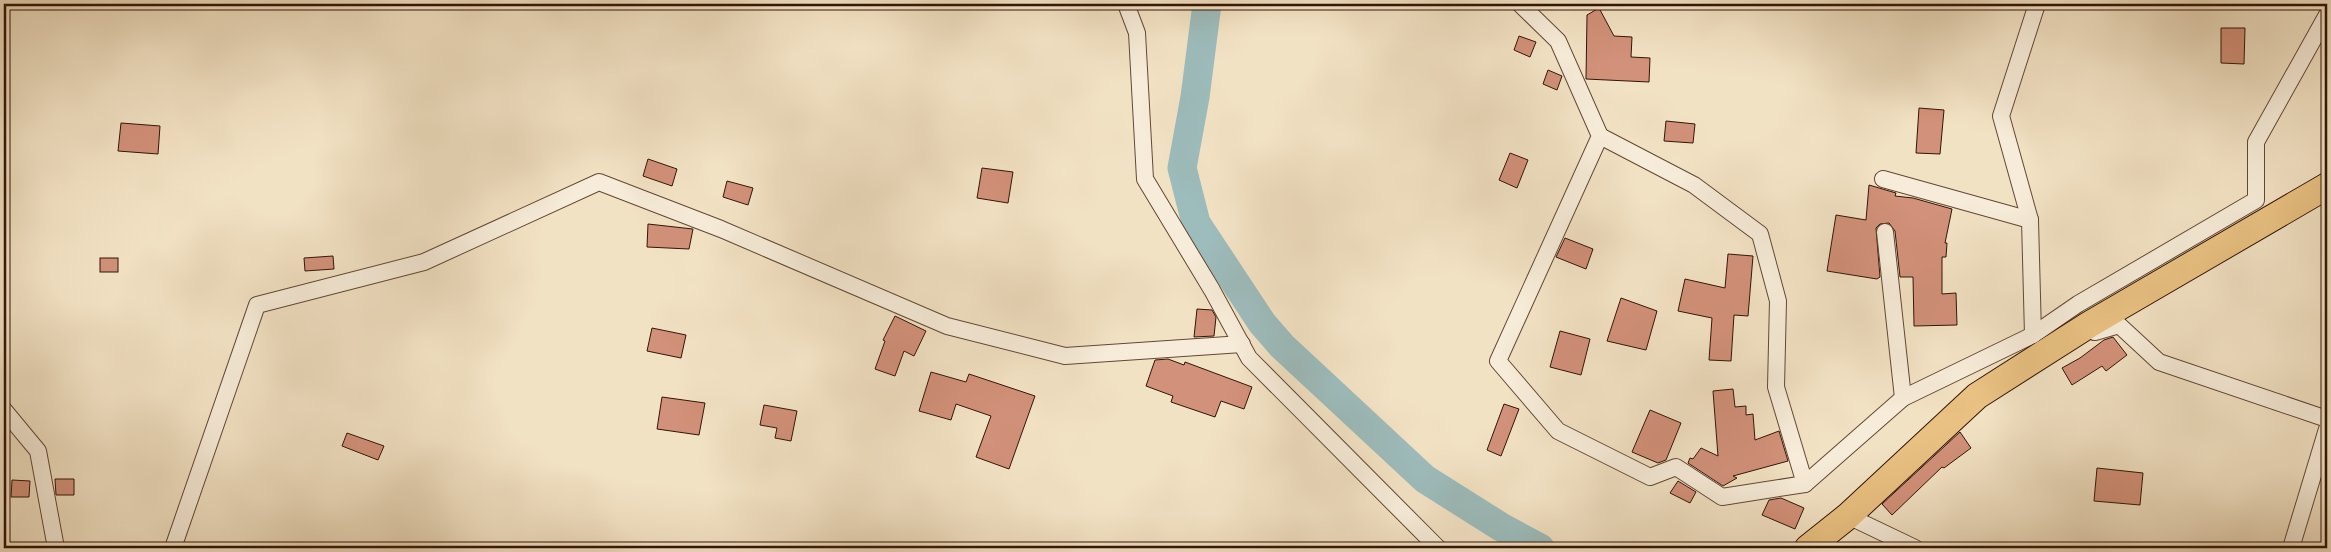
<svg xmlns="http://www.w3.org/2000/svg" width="2331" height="552" font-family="Cardo,serif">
<rect width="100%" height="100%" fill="#f2e2c4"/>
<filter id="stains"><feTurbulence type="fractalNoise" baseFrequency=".004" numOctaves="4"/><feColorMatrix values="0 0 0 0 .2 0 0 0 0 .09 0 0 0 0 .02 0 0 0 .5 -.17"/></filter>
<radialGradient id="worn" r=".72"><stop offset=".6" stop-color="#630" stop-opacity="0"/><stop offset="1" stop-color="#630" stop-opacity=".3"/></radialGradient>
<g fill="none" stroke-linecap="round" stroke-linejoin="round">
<path stroke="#9dbcbc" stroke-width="29" d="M1207 4 1195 97 1182 168 1196 223 1262 323 1282 346 1425 479 1501 527 1540 548"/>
</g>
<g fill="#d2917a" stroke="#321406">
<path d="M1599 8 1614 36 1632 37 1631 57 1650 58 1649 82 1586 79 1587 15Z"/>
<path d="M2221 28H2245L2244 64 2221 63Z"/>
<path d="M1519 36 1536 42 1530 57 1514 50Z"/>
<path d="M1548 70 1562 76 1557 90 1543 84Z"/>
<path d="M1919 108 1944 110 1940 154 1916 153Z"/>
<path d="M1666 121 1695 124 1693 143 1664 141Z"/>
<path d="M121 123 160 126 158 154 118 151Z"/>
<path d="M1510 153 1528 160 1517 188 1499 180Z"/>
<path d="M648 159 677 169 672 186 643 176Z"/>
<path d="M982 168 1013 172 1008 203 977 198Z"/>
<path d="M727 181 753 188 748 205 723 197Z"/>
<path d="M1869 185 1896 193 1895 196 1913 198 1952 209 1945 243H1947L1946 257H1942V294L1956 293 1957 325 1914 326 1913 277H1900L1895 231 1889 223 1880 224 1876 228 1880 277 1877 279 1827 271 1836 215 1866 220Z"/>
<path d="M648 224 693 229 689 249 647 247Z"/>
<path d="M1565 238 1593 249 1586 269 1556 257Z"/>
<path d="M1728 254 1753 256 1748 316 1734 315 1731 361 1709 360 1712 318 1678 311 1685 279 1725 288Z"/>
<path d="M333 256 334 269 305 271 304 258Z"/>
<rect x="100" y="258" width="18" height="14"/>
<path d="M1621 298 1657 311 1646 350 1607 341Z"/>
<path d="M1197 309 1212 310 1216 317 1214 336 1194 337Z"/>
<path d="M895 316 926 331 914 356 904 351 895 376 875 369 885 341 883 340Z"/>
<path d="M652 328 686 335 681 358 647 351Z"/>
<path d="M1560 331 1590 339 1581 375 1550 367Z"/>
<path d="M2113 337 2127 355 2106 371 2102 366 2072 385 2062 368 2080 358 2104 340Z"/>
<path d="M1168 359 1184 365 1185 362 1252 387 1244 409 1221 401 1215 417 1171 402 1173 396 1146 386 1155 360Z"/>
<path d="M931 372 966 382 969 374 1035 396 1009 469 976 457 991 416 956 404 951 420 919 411Z"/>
<path d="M1733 389 1735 407 1746 406V415L1753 414 1755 440 1779 431 1788 461 1733 476 1737 478 1723 486 1688 463 1690 458 1693 459 1701 448 1718 456 1713 391Z"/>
<path d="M662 397 705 403 699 435 657 429Z"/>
<path d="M1504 404 1519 409 1501 456 1487 450Z"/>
<path d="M764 405 797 411 791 441 775 438 777 428 760 425Z"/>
<path d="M1650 410 1681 423 1666 460 1658 463 1632 452Z"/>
<path d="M1960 432 1971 448 1944 468 1942 467 1892 515 1882 504Z"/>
<path d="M347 433 384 446 378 460 342 446Z"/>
<path d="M2097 468 2143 473 2140 505 2094 501Z"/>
<path d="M55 479H74V495H56Z"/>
<path d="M12 480 30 481 29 497H11Z"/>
<path d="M1678 481 1696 492 1690 503 1670 493Z"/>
<path d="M1781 498 1804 508 1795 529 1762 515 1769 500Z"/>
</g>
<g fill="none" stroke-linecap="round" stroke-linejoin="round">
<defs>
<g id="minor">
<path d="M1126 4 1137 33 1145 179 1212 290 1249 358 1438 548"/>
<path d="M1520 4 1558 41 1600 136 1498 361 1558 431 1650 477 1676 467 1722 497 1805 484 1903 398 2033 335 2078 304 2256 200V142L2327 15"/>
<path d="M1600 136 1694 185 1760 234 1778 301 1776 387 1805 484"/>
<path d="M1883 179 2030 220 2033 335"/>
<path d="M2030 220 2001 116 2037 4"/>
<path d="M1885 232 1903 398"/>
<path d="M2092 327 2095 332 2119 325 2159 362 2327 419"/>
<path d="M4 410 38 451 56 548"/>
<path d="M1848 516 1915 548"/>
<path d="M173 548 257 305 424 262 599 182 721 229 947 326 1065 356 1242 344"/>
<path d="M2291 548 2327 429"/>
</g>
<path id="trunk" d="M1808 548 1848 516 1977 396 2090 324 2327 186"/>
</defs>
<use href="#minor" stroke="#624836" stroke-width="18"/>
<use href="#trunk" stroke="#321406" stroke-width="28"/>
<use href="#minor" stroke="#f7ecd9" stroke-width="16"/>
<use href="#trunk" stroke="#e9c182" stroke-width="26"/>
</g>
<rect width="2331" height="552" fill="none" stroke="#f2e2c4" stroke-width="20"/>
<rect x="5" y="5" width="2321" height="542" fill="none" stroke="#321406" stroke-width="2.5"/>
<rect x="10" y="10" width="2311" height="532" fill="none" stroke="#321406"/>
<rect width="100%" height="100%" filter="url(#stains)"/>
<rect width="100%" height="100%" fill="url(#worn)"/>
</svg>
